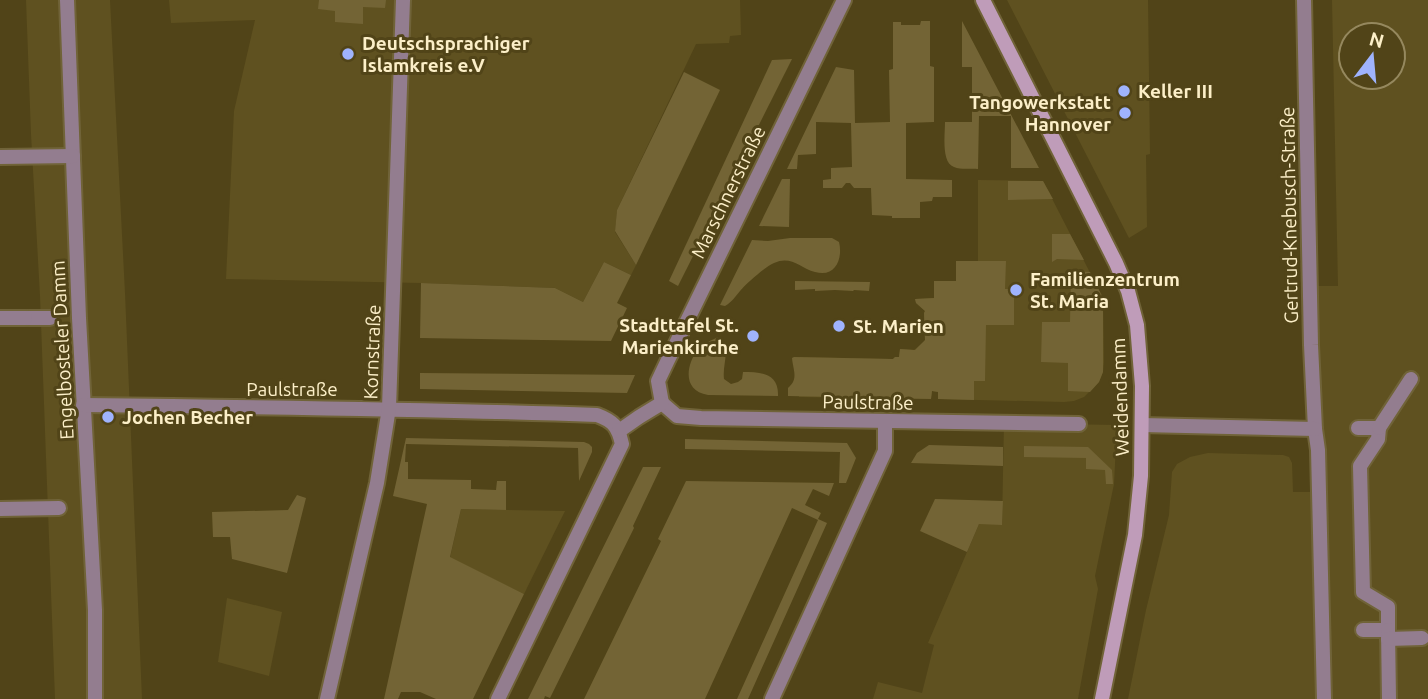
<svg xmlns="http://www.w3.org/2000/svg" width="1428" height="699" font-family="Ubuntu,sans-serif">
<rect width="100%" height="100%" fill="#514418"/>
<g fill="#5f5120" fill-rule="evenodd">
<path d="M26 0H110L125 293 142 699H55L40 296 31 134Z"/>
<path d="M169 0H740L741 35 730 36 729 43 696 44 617 210 615 232 636 265 631 275 604 262 583 302 555 288 421 283 226 279 234 111 255 20 171 23Z"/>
<path d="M1007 0H1148L1150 154 1146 155 1147 227 1129 238Z"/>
<path d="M1332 0H1428V699H1128L1146 610 1169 515 1172 472 1177 464 1190 457 1208 453 1283 455 1289 457 1292 463 1293 492H1319L1314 286H1338ZM1351 35H1393V77H1351Z"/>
<path d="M978 180 1043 181 1103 298 1104 362 1103 372 1099 382 1084 397 1074 401 1064 402 938 399V392L932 391 931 399 799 397 800 357 893 359 895 357H899L900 349 914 350 925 341 924 313 925 311 916 303 915 299 934 298V281H956V261H978Z"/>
<path d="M1004 423 1117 425 1114 484 1095 576 1098 589 1078 699H873L878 682 922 693 934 645 928 643 979 524H1002Z"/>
<path d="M461 509 565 511 524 594 450 558Z"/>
<path d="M227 598 282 612 269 676 218 662Z"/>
</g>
<g fill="#736435">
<path d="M319 0H386L385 8 363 7V24L335 22V11L318 9Z"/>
<path d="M921 21H930V66L934 67V122L906 123V179L952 180V197H933L932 201 920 202V218H892V216L872 215 871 188H854L850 183H846L842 188H823V180L831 179V168L852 167 851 123 816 122V154L798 155 797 169H787L836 67 854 70 855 123 890 122 889 70 893 69V22H901V25H920Z"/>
<path d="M962 21 1039 168H1011V116H979L978 169C971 168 961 170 954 167 941 163 945 134 945 122H972V67H962Z"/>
<path d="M792 59 678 286 669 281 772 60Z"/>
<path d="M684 72 720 90 636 265 615 231 617 210Z"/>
<path d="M782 179H790L789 227 759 226Z"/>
<path d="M1008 181H1043L1053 199 1008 200Z"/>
<path d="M1052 234H1070L1084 260 1057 259 1052 262Z"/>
<path d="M790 238H832L839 242C843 258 836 278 815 272 800 268 791 255 774 263 765 267 747 283 740 291 735 297 732 302 725 306L720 305 752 240 768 241Z"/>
<path d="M956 261H1006L1005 289H1014V325H986L985 381H974V400L938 399V392L932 391 931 399 788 396V388C799 379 793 370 792 358L794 357 893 359 895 357H899L900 349 915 350 925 340 924 313 925 311 916 303 915 299 934 298V281H956Z"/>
<path d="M604 262 631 275 617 303 627 308 611 341 420 338 421 283 555 288 583 302Z"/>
<path d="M1071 271 1090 272 1103 298V372L1099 382 1090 392 1068 391V363L1041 362 1042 322H1070Z"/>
<path d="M795 281 870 282 869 291 854 290 853 291 835 290 815 291V289L795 290Z"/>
<path d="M718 337C732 350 722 363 724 379L731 384 738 382 742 379 743 372C761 372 779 373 778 396L708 395C682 391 686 365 698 349 703 344 712 340 718 337Z"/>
<path d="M420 373 635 375 627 393 420 389Z"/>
<path d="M406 438 584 442 589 444 592 447V452L579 481 578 448 406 444 405 462H408V479L471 480V489L496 490 497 481H506V510L461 509 450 557 524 594 473 699H436L420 692H401L398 699H384L427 504 393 496Z"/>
<path d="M685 439 847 443 856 458 846 483H839L840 452 685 449Z"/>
<path d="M929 445 1003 447V466L911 463 917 453Z"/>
<path d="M1024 446 1088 447 1112 470 1113 484H1106L1105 470 1086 469V458L1024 457Z"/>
<path d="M643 467H661L633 526 634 528 550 698 545 696 544 699H528Z"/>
<path d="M686 481 834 483 829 496 813 489 805 505 821 513 818 519 827 523 748 699H737L818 520 792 508 705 699H584L661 541 658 539Z"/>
<path d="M297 495 306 498 287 573 232 559 230 537H213L212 512 288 510Z"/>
<path d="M935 499 1003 501 1002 525 979 524 967 552 920 531Z"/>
</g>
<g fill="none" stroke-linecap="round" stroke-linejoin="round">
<defs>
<g id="pedestrian">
<path d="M25 318H50"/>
<path d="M1358 428H1379L1378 439 1360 466 1363 592 1388 607V630H1363"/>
<path d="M1379 428 1411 379"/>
<path d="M0 509 59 508"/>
<path d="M1388 630 1389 699"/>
<path d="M1388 639 1422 638"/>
</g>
<g id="minor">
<path d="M67 0 79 318 95 610V699"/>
<path d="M1304 0 1311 345 1315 429 1318 450 1324 699"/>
<path d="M0 157 73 156"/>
<path d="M0 318H25"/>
<path d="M662 403 658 381 667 362 844 0"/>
<path d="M662 403 677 416 701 418 1079 424"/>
<path d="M83 405C255 407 426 409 597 415 613 421 618 426 622 444L498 699"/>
<path d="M1142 425 1315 429"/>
<path d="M619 431 639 417 662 403"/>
<path d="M327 699 377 483 389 408 403 0"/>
<path d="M772 699 885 451V421"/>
</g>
<path id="secondary" d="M983 0 1116 263 1128 291 1137 325 1142 386 1141 476 1135 535 1102 699"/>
</defs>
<use href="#pedestrian" stroke="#706338" stroke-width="18"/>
<use href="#minor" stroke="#706338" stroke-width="18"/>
<use href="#secondary" stroke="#706338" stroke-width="18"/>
<use href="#pedestrian" stroke="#937d8f" stroke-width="14"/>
<use href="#minor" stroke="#937d8f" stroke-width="14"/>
<use href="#secondary" stroke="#bf9cb9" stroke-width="14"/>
</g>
<g fill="#9fb3fd" stroke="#514418" stroke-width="2.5">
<circle cx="348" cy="54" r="7"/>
<circle cx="1124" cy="91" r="7"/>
<circle cx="1125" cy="113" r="7"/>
<circle cx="1016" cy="290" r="7"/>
<circle cx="839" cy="326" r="7"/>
<circle cx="753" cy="336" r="7"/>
<circle cx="108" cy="417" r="7"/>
</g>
<g text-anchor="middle" stroke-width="6" stroke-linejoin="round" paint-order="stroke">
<g font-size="19" font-weight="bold" fill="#fcefc8" stroke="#514418" text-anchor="start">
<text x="362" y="50">Deutschsprachiger<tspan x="362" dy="22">Islamkreis e.V</tspan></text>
<text x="1138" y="98">Keller III</text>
<text x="1111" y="109" text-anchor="end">Tangowerkstatt<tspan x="1111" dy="22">Hannover</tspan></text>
<text x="1030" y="286">Familienzentrum<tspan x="1030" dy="22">St. Maria</tspan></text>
<text x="739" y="332" text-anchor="end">Stadttafel St.<tspan x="739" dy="22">Marienkirche</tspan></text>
<text x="853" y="333">St. Marien</text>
<text x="122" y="424">Jochen Becher</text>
</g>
<g font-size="19" fill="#fcefc8" stroke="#514418">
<text transform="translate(728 192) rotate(-64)" y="7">Marschnerstraße</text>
<text transform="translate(1289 215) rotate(-91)" y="7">Gertrud-Knebusch-Straße</text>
<text transform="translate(62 350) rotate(-93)" y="7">Engelbosteler Damm</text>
<text transform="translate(372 352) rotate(-88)" y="7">Kornstraße</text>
<text x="292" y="396">Paulstraße</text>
<text transform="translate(1120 397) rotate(-92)" y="7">Weidendamm</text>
<text transform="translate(868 402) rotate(1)" y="7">Paulstraße</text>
</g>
</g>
<g transform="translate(1372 56) rotate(16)"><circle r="33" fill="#514418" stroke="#95885e" stroke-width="2"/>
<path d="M0-5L12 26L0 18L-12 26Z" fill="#9fb3fd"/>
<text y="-10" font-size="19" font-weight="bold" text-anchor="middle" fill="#fcefc8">N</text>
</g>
</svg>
